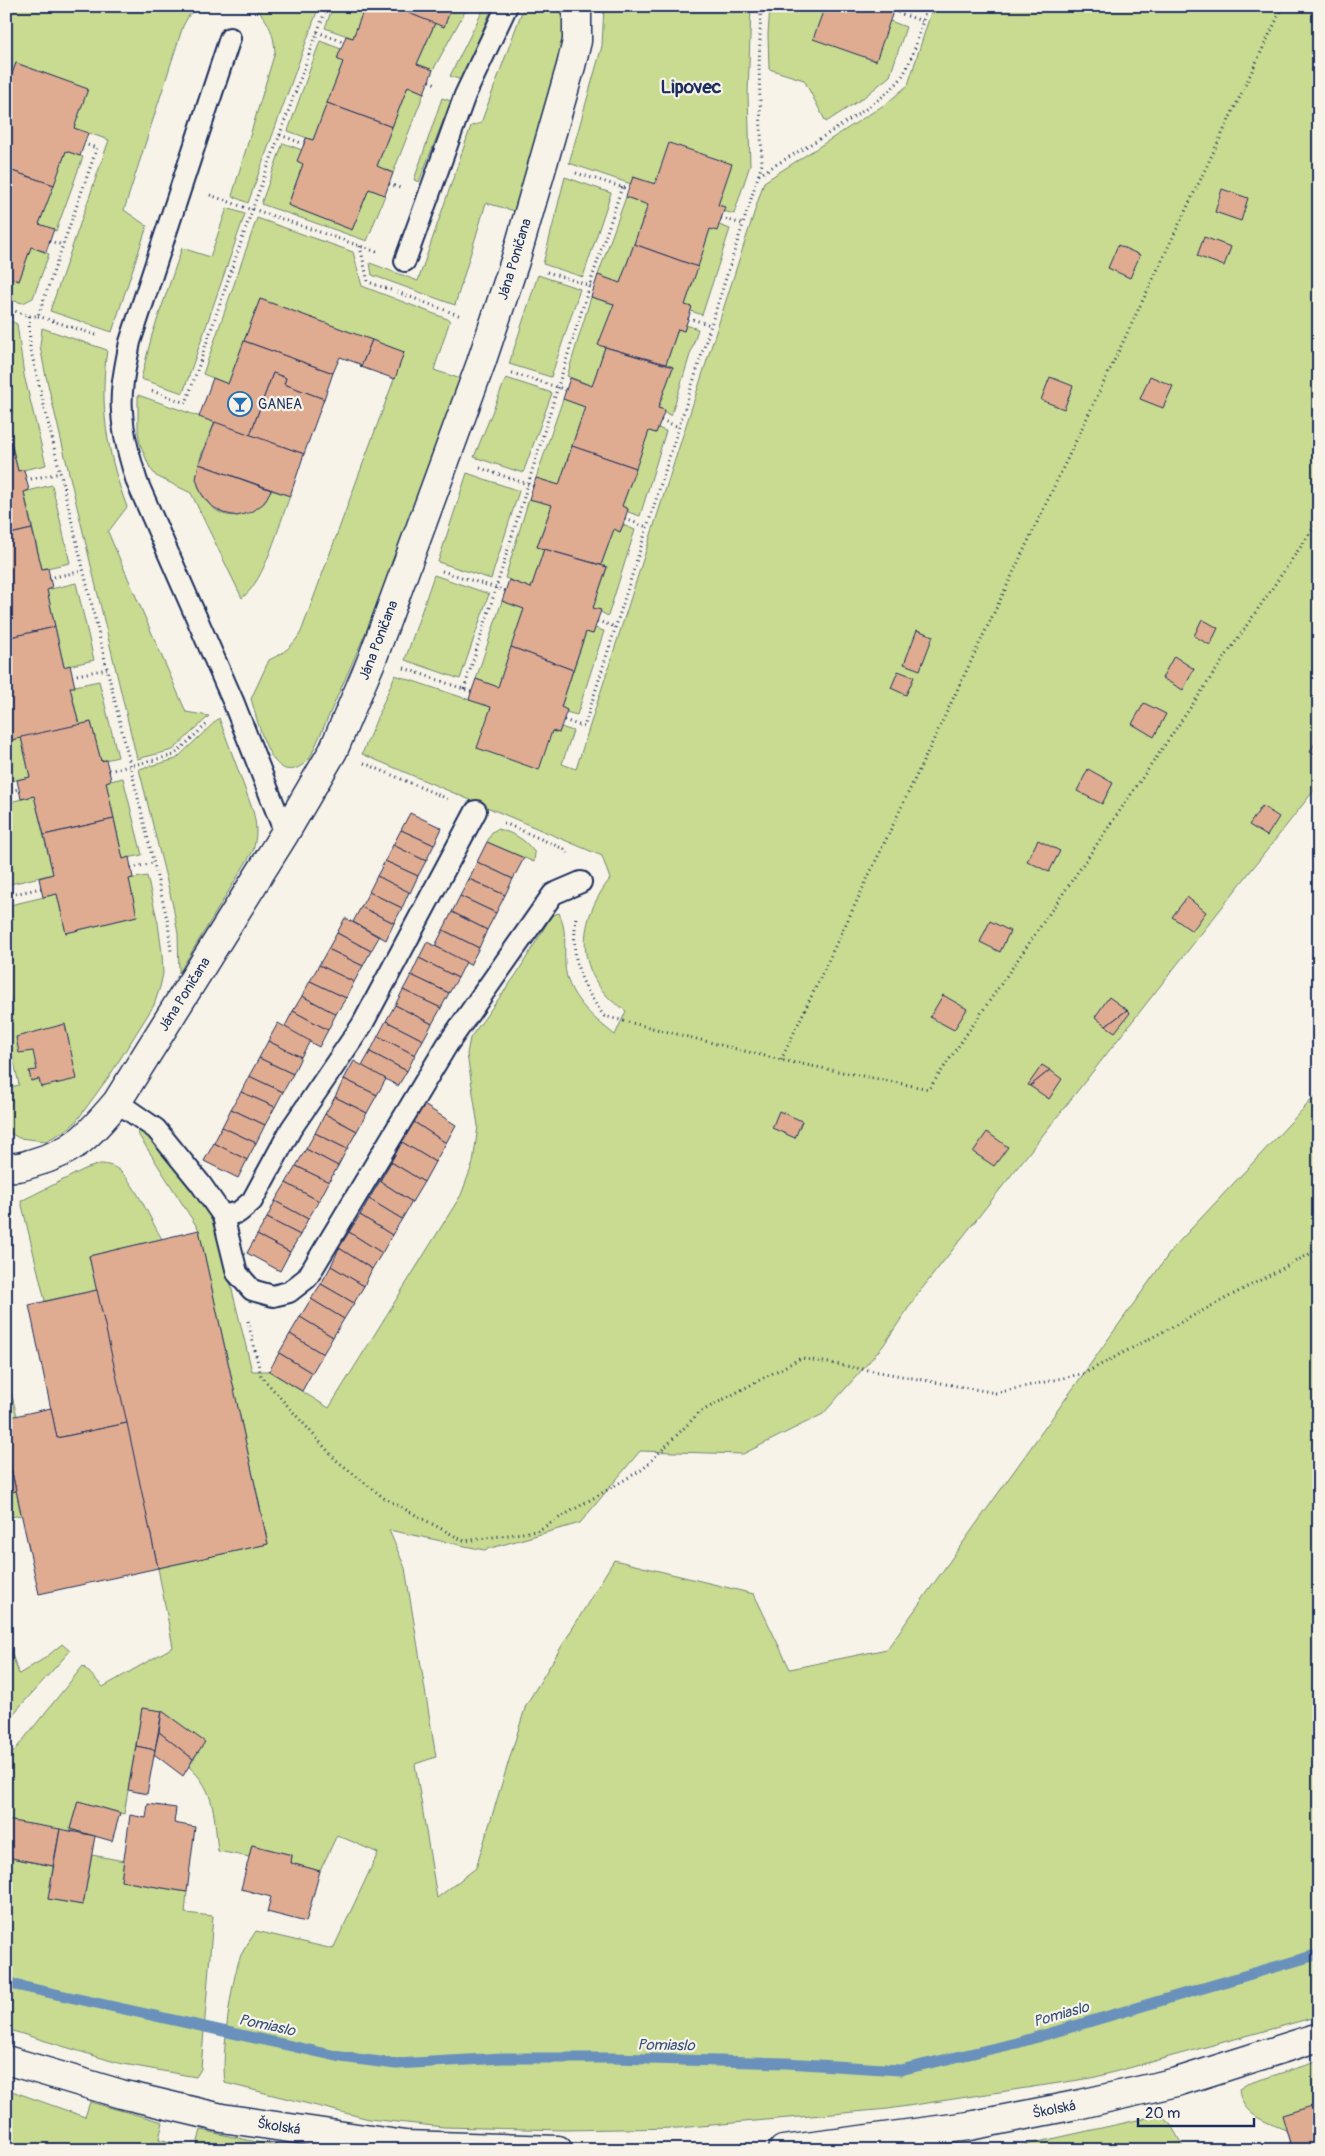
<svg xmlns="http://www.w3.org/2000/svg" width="1325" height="2156" font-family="Pangolin,sans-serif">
<rect width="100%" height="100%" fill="#f7f3e8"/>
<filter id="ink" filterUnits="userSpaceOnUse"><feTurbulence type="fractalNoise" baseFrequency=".02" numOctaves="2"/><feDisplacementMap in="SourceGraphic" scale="10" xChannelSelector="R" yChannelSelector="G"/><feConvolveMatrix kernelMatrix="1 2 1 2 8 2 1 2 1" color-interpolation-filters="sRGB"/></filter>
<g filter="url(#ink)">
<g fill="#c8db90" stroke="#728577">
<path d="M6 6H200L189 15 183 26 124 210 147 226 112 332 50 311 109 140 74 128 87 89 16 63 6 90Z"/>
<path d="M252 6H319L248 203 232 196 275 52C274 34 268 17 252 6Z"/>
<path d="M333 6H365L353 38 325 28Z"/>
<path d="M452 6H468L433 70 417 64 435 23 444 27Z"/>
<path d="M485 6H493L461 80 450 76Z"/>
<path d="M524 6H565L569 25 515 211 486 203 455 305 372 275 370 263 418 281 471 126 481 123Z"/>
<path d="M604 6H751L748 94 750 165 734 214 723 211 724 207 718 205 731 164 655 184 633 177 631 184 569 163 602 46Z"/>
<path d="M770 6H825L890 21 906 27 890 76 863 98 826 122 804 80 769 69 768 34Z"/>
<path d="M933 6H1319V784L917 1295 883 1346 823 1414 743 1454 640 1451 580 1523 484 1550 389 1530 405 1568 436 1757 415 1764 437 1898 476 1868 526 1705 614 1560 754 1594 790 1669 887 1649 1174 1247 1319 1092V2016L1092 2078 888 2109 678 2128 564 2130 444 2127 369 2119 225 2083C221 2057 231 1979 241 1955 245 1947 251 1939 256 1931L333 1949 378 1853 337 1835 320 1871 291 1863 292 1855 252 1845 249 1857 218 1851C214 1818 216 1790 189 1767L204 1742 162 1711 142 1709 124 1814 78 1801 70 1829 95 1836 6 1820V1761L83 1666 103 1687 173 1647 158 1568 268 1544 199 1230 138 1134 140 1130 144 1132 208 1211 222 1249 252 1371H269L329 1408 461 1195 473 1163 478 1126 467 1054 470 1038 516 975 552 915 559 913C567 929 564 947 565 964 566 995 592 1017 615 1035L626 1011C620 1006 613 1003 608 997 573 960 582 915 610 879L602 856 362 754 395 675 491 707 552 731 559 733 561 727 573 731 562 764 576 769 764 182 887 103 908 85Z"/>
<path d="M320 41 341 49 337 59 343 62 313 140 288 131Z"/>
<path d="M408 86 424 93 393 173 377 166Z"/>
<path d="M442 98 451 101 419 182 414 180Z"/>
<path d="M283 143 302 150 303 164 288 205 352 230 369 189 385 195 367 241 261 204Z"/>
<path d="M66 151 83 157 56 231 39 224Z"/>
<path d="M565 177 611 193 583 277 543 264Z"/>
<path d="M626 197 648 205 620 283 598 275Z"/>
<path d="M227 208 245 214 183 393 141 379 152 335 182 248 210 257Z"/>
<path d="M257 218 353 252 362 286 450 320 434 370 461 379 373 616 310 758C273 798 259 724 251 699L269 660C284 653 293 646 301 632L404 352 260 299 228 384 203 374Z"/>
<path d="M719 225 730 229 702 315 691 311 685 305 710 229Z"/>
<path d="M31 247 49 254 33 298 23 303 6 299V277L19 281Z"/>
<path d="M538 275 580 289 551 377 509 364Z"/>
<path d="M591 297 614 304 599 345 605 347 592 386 567 376Z"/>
<path d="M6 319 17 324 24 375 46 465 18 471 9 432H6Z"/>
<path d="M686 325 698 329 671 416 658 408 673 367 666 364 678 329 684 331Z"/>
<path d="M42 328 107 350C99 406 107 454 127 507L108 532 186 712 209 716 173 750 137 759 45 372 40 346Z"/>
<path d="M506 378 552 393 523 473 474 457Z"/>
<path d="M138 395 215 422C208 439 197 459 197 478 197 496 218 520 238 515 253 512 264 502 271 490L290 496C279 524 265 581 242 598L191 493 156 476 150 468 140 444 138 432Z"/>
<path d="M563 399 585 407 559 485 536 478Z"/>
<path d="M658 428 666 431 640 516 628 512V509L622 506 649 431 656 433Z"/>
<path d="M467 473 519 491 491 579 438 562Z"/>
<path d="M52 485 70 563 42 569 24 492Z"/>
<path d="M529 499 552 505 537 546 544 549 531 588 505 578Z"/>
<path d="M623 525 635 530 608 616 593 608 607 568 601 565 614 529 620 532Z"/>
<path d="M434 575 489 594 460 679 405 660Z"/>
<path d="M76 583 94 660 64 667 47 590Z"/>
<path d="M502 601 524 609 498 687 476 679Z"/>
<path d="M595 628 604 631 577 715 566 712 567 710 561 707 586 632 593 634Z"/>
<path d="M99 681 118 757 101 761 91 722 79 725 70 687Z"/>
<path d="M219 718 253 811C257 826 257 836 253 851L179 973 178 934 173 906 139 769 176 759Z"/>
<path d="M6 735 8 741 21 737 30 777 6 782Z"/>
<path d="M123 778 142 855 123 859 106 782Z"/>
<path d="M34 796 53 874 6 885V803Z"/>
<path d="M497 829C514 833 525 839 535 853L534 862 487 842 492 832Z"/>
<path d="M147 876 158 923 162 953 163 974 160 987 154 1005 110 1075 75 1123 65 1131 46 1141 19 1138 8 1132 6 1088 19 1085 6 1025V1013L13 1011 6 982V906L57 894 66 933 136 916 129 879Z"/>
<path d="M100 1164C107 1164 115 1166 121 1172 136 1185 151 1221 162 1239L89 1256 97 1290 45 1301 21 1201 85 1169Z"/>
<path d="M6 1372 17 1416 6 1418Z"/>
<path d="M16 1491 21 1515 6 1518V1493Z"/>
<path d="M6 1638 19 1674 45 1658 62 1644 70 1651 6 1722Z"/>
<path d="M92 1855 124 1861 121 1881 187 1892 185 1913 213 1916 201 2069 196 2077 118 2063 6 2029V1857L53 1866 48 1899 83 1905Z"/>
<path d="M1319 2061V2150H1292L1286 2130C1266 2122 1241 2115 1239 2089L1247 2084Z"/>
<path d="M6 2076 10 2077 9 2090 85 2117 90 2102 163 2122 159 2139 196 2149 201 2130 294 2150H6Z"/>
<path d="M1160 2115 1171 2125 1185 2150H1002Z"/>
</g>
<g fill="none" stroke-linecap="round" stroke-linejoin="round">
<path stroke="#6991bc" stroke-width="11" d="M6 1980 15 1985 341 2057 396 2064 503 2058H614L786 2063 900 2070 1017 2043 1319 1954"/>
</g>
<g fill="#dfac92" stroke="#1b2f5e">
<path d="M365 6H391L435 23 417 64 433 70 424 93 408 86 392 127 327 103 343 62 337 59 346 36 353 38Z"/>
<path d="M391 6H452L444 27Z"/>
<path d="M825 6H895L876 61 813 39Z"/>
<path d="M16 63 88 89 74 128 88 133 80 156 66 151 54 185 6 169V90Z"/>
<path d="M327 103 392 127 377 166 393 173 385 195 369 189 352 230 288 205 303 164 297 161 304 144 306 138 313 140Z"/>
<path d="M669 143 732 164 718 205 725 207 717 231 710 229 698 267 634 244 648 205 626 197 627 193 633 177 655 184Z"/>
<path d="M6 169 54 185 39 224 54 229 46 252 31 247 19 281 6 277Z"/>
<path d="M1222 189 1248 198 1241 221 1215 212Z"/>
<path d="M1204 237 1231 247 1224 266 1197 256Z"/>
<path d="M634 244 698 267 685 305 692 307 684 331 678 329 666 364 598 345 614 304 591 297 598 275 620 283Z"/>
<path d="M1118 245 1140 255 1130 278 1108 268Z"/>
<path d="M260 299 372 340 361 367 360 364 340 357 333 373 244 341Z"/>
<path d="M372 340 404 352 395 379 361 367Z"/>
<path d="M244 341 333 373 324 399 284 384 286 378 273 373 250 435 199 417 213 378 228 384Z"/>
<path d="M605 347 673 367 658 408 665 410 661 420 656 433 649 431 636 468 572 446 585 407 563 399 570 378 592 386Z"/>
<path d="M273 373 286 378 284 384 324 399 304 454 250 435Z"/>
<path d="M1150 376 1173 386 1163 408 1140 399Z"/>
<path d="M1050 377 1073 386 1064 409 1041 400Z"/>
<path d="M215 422 304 454 290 496 199 464Z"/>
<path d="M8 431 18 471 24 470 29 490 24 492 32 529 6 535V432Z"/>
<path d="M1319 439V452L1313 448Z"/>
<path d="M572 446 636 468 622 506 628 509 623 525 620 532 614 529 601 565 537 547 552 505 529 499 536 478 559 485Z"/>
<path d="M199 464 271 490 264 503 252 512 237 516 223 513 210 505 201 493 196 479Z"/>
<path d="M32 529 42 569 48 568 52 588 47 590 55 627 6 638V535Z"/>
<path d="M544 549 607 567 593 608 601 610 593 634 586 632 573 670 511 647 524 609 502 601 509 580 531 588Z"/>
<path d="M1202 619 1218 628 1210 645 1194 636Z"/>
<path d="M55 627 64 667 70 665 75 687H70L79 725 7 741 6 638Z"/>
<path d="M917 630 933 636 920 670 904 664Z"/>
<path d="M511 647 573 670 561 707 567 710 559 733 552 731 539 770 477 748 491 707 469 700 470 696 476 679 498 687Z"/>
<path d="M1174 656 1194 669 1183 690 1162 678Z"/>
<path d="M898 671 914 677 906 695 891 688Z"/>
<path d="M1144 703 1166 714 1154 737 1132 724Z"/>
<path d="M91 722 101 761 106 760 109 771 111 780 106 782 114 819 44 835 34 796 21 799 19 789 17 780 30 777 21 737Z"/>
<path d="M1319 736V757L1310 752Z"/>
<path d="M1088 769 1113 783 1102 804 1077 791Z"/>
<path d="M1262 806 1279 817 1267 836 1249 825Z"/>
<path d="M410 813 442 828 434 845 401 830Z"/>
<path d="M114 819 123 859 129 857 133 878 129 879 137 916 66 933 57 894 43 897 41 888 39 878 53 874 44 835Z"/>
<path d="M401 830 434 845 426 861 393 845Z"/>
<path d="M1038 840 1060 851 1049 872 1027 861Z"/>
<path d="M487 842 524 858 513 879 477 862Z"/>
<path d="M393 845 426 861 418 876 385 861Z"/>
<path d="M385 861 418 876 410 893 377 876Z"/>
<path d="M477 862 513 879 505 895 469 879Z"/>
<path d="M377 876 409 892 402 908 369 892Z"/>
<path d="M469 879 505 895 496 913 460 896Z"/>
<path d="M369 892 402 908 394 923 361 907Z"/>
<path d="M460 896 496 913 487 930 452 912Z"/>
<path d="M1187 897 1206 912 1192 931 1172 917Z"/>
<path d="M361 907 394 923 386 940 353 922Z"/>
<path d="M452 912 487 930 479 948 443 930Z"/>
<path d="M345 918 379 937 371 951 337 933Z"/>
<path d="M990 921 1010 931 1000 952 980 942Z"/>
<path d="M443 930 479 948 470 965 435 946Z"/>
<path d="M337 933 371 951 363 966 328 949Z"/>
<path d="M427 942 466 962 458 978 419 958Z"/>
<path d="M328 949 363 966 354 982 319 965Z"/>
<path d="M419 958 458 978 449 993 411 975Z"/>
<path d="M319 965 354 982 346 998 310 981Z"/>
<path d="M411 975 449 993 441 1008 403 990Z"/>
<path d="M310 981 346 998 336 1014 302 996Z"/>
<path d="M403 990 441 1008 432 1024 395 1005Z"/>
<path d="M943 995 967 1009 954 1030 930 1017Z"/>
<path d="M302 996 336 1014 328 1030 293 1011Z"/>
<path d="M1109 997 1127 1010 1106 1026 1095 1017Z"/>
<path d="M395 1005 432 1024 423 1040 386 1021Z"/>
<path d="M1127 1010 1130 1013 1115 1032 1106 1026Z"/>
<path d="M293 1011 328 1030 319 1047 284 1028Z"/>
<path d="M386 1021 423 1040 415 1055 378 1036Z"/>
<path d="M278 1023 310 1041 301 1057 268 1041Z"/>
<path d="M65 1024 77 1079 41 1087 39 1079 31 1081 29 1071 37 1070 33 1051 19 1053 16 1037Z"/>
<path d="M378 1036 415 1055 407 1071 370 1052Z"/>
<path d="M268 1041 301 1057 293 1074 259 1058Z"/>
<path d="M370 1052 407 1071 398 1086 362 1066Z"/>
<path d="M259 1058 293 1074 283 1092 249 1076Z"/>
<path d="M354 1061 386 1079 377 1095 344 1079Z"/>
<path d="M1042 1065 1050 1070 1030 1086 1028 1085Z"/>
<path d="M1050 1070 1062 1079 1049 1099 1030 1086Z"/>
<path d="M249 1076 283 1092 275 1107 241 1092Z"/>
<path d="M344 1079 377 1095 367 1113 335 1097Z"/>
<path d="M241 1092 275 1107 265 1125 231 1109Z"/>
<path d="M335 1097 367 1113 357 1131 325 1114Z"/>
<path d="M424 1105 456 1125 446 1143 414 1122Z"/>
<path d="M231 1109 265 1125 256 1143 222 1127Z"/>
<path d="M779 1111 802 1121 795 1138 772 1128Z"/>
<path d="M325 1114 357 1131 347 1149 315 1133Z"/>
<path d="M414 1122 446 1143 435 1162 402 1142Z"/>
<path d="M222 1127 256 1143 247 1160 214 1143Z"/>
<path d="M987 1132 1008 1147 994 1166 973 1152Z"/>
<path d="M315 1133 347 1149 338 1166 306 1149Z"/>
<path d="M402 1142 435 1162 424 1182 391 1162Z"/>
<path d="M214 1143 247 1160 238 1178 204 1161Z"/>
<path d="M306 1149 338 1166 329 1182 296 1166Z"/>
<path d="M391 1162 424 1182 412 1202 380 1181Z"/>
<path d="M296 1166 329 1182 319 1201 286 1183Z"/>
<path d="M380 1181 412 1202 402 1219 369 1199Z"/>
<path d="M286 1183 319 1201 308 1219 275 1201Z"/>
<path d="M369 1199 402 1219 392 1235 360 1215Z"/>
<path d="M275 1201 308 1219 300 1235 267 1218Z"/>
<path d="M360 1215 392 1235 382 1253 349 1232Z"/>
<path d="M267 1218 300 1235 290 1252 257 1235Z"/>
<path d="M199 1230 268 1544 158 1568 89 1256Z"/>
<path d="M349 1232 382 1253 372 1269 339 1248Z"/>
<path d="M257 1235 290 1252 280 1271 247 1253Z"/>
<path d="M339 1248 372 1269 364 1286 331 1266Z"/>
<path d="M331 1266 364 1286 354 1303 321 1284Z"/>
<path d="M321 1284 354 1303 344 1319 311 1299Z"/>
<path d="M97 1290 127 1423 57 1438 29 1305Z"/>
<path d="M311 1299 344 1319 333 1337 300 1317Z"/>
<path d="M300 1317 333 1337 323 1354 290 1334Z"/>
<path d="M290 1334 323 1354 312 1373 279 1353Z"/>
<path d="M279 1353 312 1373 302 1391 269 1371Z"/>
<path d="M51 1408 57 1438 127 1423 158 1568 39 1594 6 1445V1418Z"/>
<path d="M6 1445 16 1491 6 1493Z"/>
<path d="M142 1708 162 1711 155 1750 136 1746Z"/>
<path d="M162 1711 205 1742 193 1759 159 1732Z"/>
<path d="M159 1732 193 1759 183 1776 154 1754Z"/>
<path d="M136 1746 155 1750 147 1794 128 1790Z"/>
<path d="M78 1801 120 1813 112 1841 70 1829Z"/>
<path d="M148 1804 176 1808 174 1823 195 1827 187 1892 121 1881 130 1815 146 1818Z"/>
<path d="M6 1820 60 1829 53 1866 6 1857Z"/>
<path d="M60 1829 95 1836 83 1905 48 1899Z"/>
<path d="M252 1845 292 1855 291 1863 320 1871 306 1922 267 1912 271 1897 241 1889Z"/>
<path d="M1319 2104V2150H1292L1282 2115Z"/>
<path d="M98 2145 123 2150H97Z"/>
</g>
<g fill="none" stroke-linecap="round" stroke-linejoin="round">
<defs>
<g id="service">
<path d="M230 38 130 342C126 364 120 388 122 411 123 435 130 459 137 482L233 701 285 833"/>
<path d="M405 261 465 95 507 6"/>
<path d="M117 1102 156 1129 200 1183 223 1216 237 1273 252 1290 273 1296 289 1292 307 1278 447 1045 553 894 581 882"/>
<path d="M223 1216 239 1212 252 1201 291 1129 362 1025 476 811"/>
</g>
<path id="minor" d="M6 1166C16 1169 23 1166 33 1163 76 1151 89 1135 117 1102L285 833 333 751 373 657 481 363 515 261 571 66 577 41V6"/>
<g id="tertiary">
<path d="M6 2060 121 2094 222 2118 405 2145 558 2150"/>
<path d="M783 2150 969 2126 1081 2104 1177 2082 1319 2037"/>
</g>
</defs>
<use href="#service" stroke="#1b2f5e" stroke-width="24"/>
<use href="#minor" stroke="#1b2f5e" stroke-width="31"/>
<use href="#tertiary" stroke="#1b2f5e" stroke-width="31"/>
<g stroke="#1b2f5e" stroke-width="3" stroke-dasharray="1 4" stroke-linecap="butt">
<path d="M893 11 922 21"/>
<path d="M317 32 344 42"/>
<path d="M429 81 436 84"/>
<path d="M280 135 304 144"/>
<path d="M576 173 628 189"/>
<path d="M759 175C789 156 889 102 903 75 915 54 920 29 927 6"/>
<path d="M389 184 400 188"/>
<path d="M210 195 252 210"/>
<path d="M253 209 377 252"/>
<path d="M721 218 743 224"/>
<path d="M49 241 63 245"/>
<path d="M360 246 368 282 391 290"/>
<path d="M547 272 594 287"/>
<path d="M397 292 461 316"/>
<path d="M6 308 29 316H38L97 148 84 144"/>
<path d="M29 316 30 347 168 923 171 951"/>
<path d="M38 316 99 336"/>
<path d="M688 318 711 325"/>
<path d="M512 373 567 390"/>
<path d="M152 391 186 403 252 210 327 6"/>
<path d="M661 420 679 427"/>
<path d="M480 468 533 486"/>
<path d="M26 480 60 473"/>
<path d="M625 519 647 527"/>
<path d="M442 571 506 591"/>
<path d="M49 578 83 571"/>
<path d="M597 621 616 627"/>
<path d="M404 668 472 692"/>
<path d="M72 676 107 669"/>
<path d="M464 689C518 522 566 353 622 187"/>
<path d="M564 720 584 727 762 164 759 68 761 6"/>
<path d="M364 763 448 799"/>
<path d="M109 771 174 755 208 723"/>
<path d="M6 792 19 789"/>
<path d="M504 823 564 849 568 854"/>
<path d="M131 868 153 863"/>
<path d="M6 896 41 888"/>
<path d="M576 918C571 962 579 981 604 1016L781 1060 929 1089 1319 520"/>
<path d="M781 1060 1283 6"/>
<path d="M248 1321 261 1376 336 1460 384 1498 464 1541 537 1531 643 1469 700 1412 801 1358 996 1393 1085 1373 1319 1249"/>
</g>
<use href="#service" stroke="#f7f3e8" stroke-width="20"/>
<use href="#minor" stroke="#f7f3e8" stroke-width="28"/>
<use href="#tertiary" stroke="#f7f3e8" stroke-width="28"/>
</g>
</g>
<defs>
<symbol id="bar-ring" viewBox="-11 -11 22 22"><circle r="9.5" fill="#f7f3e8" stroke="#1f6fb2" stroke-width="1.5"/><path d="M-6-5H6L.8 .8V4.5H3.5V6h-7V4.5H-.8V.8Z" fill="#1f6fb2"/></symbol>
</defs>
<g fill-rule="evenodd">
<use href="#bar-ring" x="226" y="390" width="28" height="28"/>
</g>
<g text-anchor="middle" stroke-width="4.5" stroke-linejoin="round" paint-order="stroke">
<g font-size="14" fill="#1b2f5e" stroke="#f7f3e8">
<text transform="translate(514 259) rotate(-73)" y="5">Jána Poničana</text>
<text transform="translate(378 640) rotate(-69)" y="5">Jána Poničana</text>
<text transform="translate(184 994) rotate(-58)" y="5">Jána Poničana</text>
<text transform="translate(1054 2109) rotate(-11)" y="5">Školská</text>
<text transform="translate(279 2126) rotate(9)" y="5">Školská</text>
</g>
<g font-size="14" fill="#1b2f5e" stroke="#f7f3e8" text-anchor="start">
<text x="258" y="409">GANEA</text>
</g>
<g font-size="15" font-style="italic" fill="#35507d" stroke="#f7f3e8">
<text transform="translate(1061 2014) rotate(-16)" y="5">Pomiaslo</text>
<text transform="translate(267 2025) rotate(12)" y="5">Pomiaslo</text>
<text transform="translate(666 2045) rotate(1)" y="5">Pomiaslo</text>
</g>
<g font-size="19" font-weight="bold" fill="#1b2f5e" stroke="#f7f3e8">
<text x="691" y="93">Lipovec</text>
</g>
</g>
<rect width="1325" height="2156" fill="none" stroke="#f7f3e8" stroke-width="25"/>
<rect x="12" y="12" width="1300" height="2131" fill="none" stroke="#1b2f5e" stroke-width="2" filter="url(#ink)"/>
<path d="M1138 2118v8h116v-8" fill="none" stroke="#1b2f5e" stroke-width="2.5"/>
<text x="1145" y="2118" font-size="15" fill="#1b2f5e" stroke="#f7f3e8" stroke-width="4" paint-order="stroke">20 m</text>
</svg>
